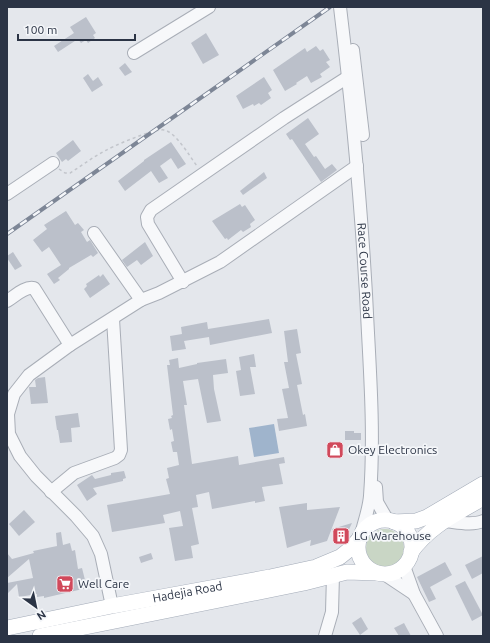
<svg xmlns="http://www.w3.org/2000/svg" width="490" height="643" font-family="Ubuntu,sans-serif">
<rect width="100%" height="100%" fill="#e4e7ec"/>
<circle fill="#c9d6c5" cx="385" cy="548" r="19"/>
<path fill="#9fb4cc" d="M274 424 279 453 254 457 249 428Z"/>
<g fill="#bbc0ca">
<path d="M86 17 96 33 93 35 95 38 88 43 86 40 81 43 78 39 58 52 54 46 74 33 70 27Z"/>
<path d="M206 33 219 55 203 64 191 43Z"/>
<path d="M316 46 320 51 323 49 330 60 326 62 330 67 320 74 322 77 311 83 307 76 296 83 297 84 285 91 273 70 305 48 307 52Z"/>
<path d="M125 63 132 72 125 76 119 68Z"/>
<path d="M88 74 93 81 98 77 103 85 92 92 83 78Z"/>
<path d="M264 77 272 90 268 93 271 98 261 105 259 103 254 106 253 104 243 109 236 96Z"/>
<path d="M308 118 319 134 305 144 314 157 316 156 325 169 332 164 337 170 321 182 292 139 290 140 286 134Z"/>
<path d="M73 140 81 151 68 161 66 159 62 162 56 153Z"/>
<path d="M171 142 186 164 178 169 171 158 160 166 168 178 159 183 151 171 125 191 118 181 144 161V160Z"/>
<path d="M264 172 267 178 243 195 240 191Z"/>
<path d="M240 204 242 207 245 205 255 220 250 224 251 227 243 232 241 230 228 240 227 238 225 239 212 221Z"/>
<path d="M66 211 75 225 78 223 84 230 81 232 87 242 90 240 98 253 93 257 91 255 69 268V269L58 278 60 280 54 284 47 274 61 265 49 247 42 252 33 240 47 229 44 225Z"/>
<path d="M145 242 153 256 141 265 137 260 127 267 122 260Z"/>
<path d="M13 252 22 266 15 270 7 258V256Z"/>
<path d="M103 274 110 284 90 298 84 289 87 286 86 284 99 275 100 277Z"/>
<path d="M269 319 272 333 210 345 209 337 184 341 186 349 172 351 170 336 182 334 181 327 207 322 208 329Z"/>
<path d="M297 329 301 353 296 354 302 384 297 385 303 415 305 414 307 426 279 431 277 419 288 418 282 389 289 388 284 362H288L284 331Z"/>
<path d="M254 354 256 367H250L255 394 240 396 236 371 241 370 239 357Z"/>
<path d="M178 358 179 368 197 364V363L226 359 228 373 213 375 214 389 221 421 207 423 198 379 183 381 187 405H184L192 464 238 456 239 465 284 457 285 463 279 464 283 484 262 487 265 501 255 503V501L212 509 209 492 196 495 198 507 192 508 199 544 191 546 193 558 175 561 169 528 183 526 180 511 163 515 165 523 112 532 107 505 170 494 166 479 169 478 167 468 179 465 177 452H173L171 442 174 441 172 429 170 430 168 419 172 418 171 416 173 415 167 365H170L169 360Z"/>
<path d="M45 377 48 403 31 404 29 387H36L35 380 38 378Z"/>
<path d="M78 413 80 427 71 428 72 442 60 443 58 430H57L55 416Z"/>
<path d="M345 431H354V433H361V440H345Z"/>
<path d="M124 471 126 478 123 479V481L93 488 97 494 87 501 77 485 92 475 95 479 111 475V473Z"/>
<path d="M307 503V510L340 507 327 541 310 546 311 540 287 548 279 507Z"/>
<path d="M24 510 35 522 19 536 9 524Z"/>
<path d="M352 523 342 544 332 529Z"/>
<path d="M61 532 63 545 70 543 72 551 75 550 78 569 82 568 87 588 44 598V596L37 597V594L19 597 17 584 7 594V583L33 578 29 559 7 578V553L12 559 34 553 33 551 57 546 56 533Z"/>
<path d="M151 553 153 559 141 563 139 557Z"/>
<path d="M483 556V573L472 579 465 565Z"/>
<path d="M445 562 452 575 430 587 436 599 429 602 417 577Z"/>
<path d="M465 581 483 615 472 621 455 586Z"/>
<path d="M361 617 368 629 360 635 352 623Z"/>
<path d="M404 623 411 636H399L394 628Z"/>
</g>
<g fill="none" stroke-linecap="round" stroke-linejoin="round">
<defs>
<g id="minor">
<path id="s1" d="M340 7C353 115 363 224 368 333 371 387 374 442 370 496 369 509 364 522 361 535"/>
<path d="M353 50 363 135"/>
<path d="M134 53 209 7"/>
<path d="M7 194 53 163"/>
<path d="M94 233 141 300"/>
<path d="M183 282 148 224 147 217 151 210 284 118 348 77"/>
<path d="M7 301C15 296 25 286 34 288L70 345"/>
<path d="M376 487 377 502 388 521"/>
<path d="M51 492 74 473 115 458 119 455 121 450 113 319"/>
<path d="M444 521C456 522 472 526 483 521"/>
<path d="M404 566 414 594 437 636"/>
<path d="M384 574 414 594"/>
<path d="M112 606 101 554 93 536 76 516 36 476 20 456 9 434 8 414 14 394 29 375 70 345 141 300 159 293 220 262 357 166"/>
<path d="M325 636 332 612 333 575"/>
</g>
<g id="major">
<circle cx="385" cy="547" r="27"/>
<path d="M394 522 416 521 427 517 483 484"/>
<path d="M411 552C431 525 455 515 483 498"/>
<path id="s2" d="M7 628 112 606 270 577 316 567 340 557 350 549 360 538"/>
<path d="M40 636 304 583 347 572 377 573"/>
</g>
</defs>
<use href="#minor" stroke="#a9aeb7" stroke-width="14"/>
<use href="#major" stroke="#a3abb8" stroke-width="16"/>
<path stroke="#c2c5cb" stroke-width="1.5" stroke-dasharray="3 3" stroke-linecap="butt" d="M59 169 65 173H70C80 167 90 159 101 153 110 147 155 128 164 130 176 132 190 157 197 166"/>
<use href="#minor" stroke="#f7f8fa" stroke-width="12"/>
<use href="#major" stroke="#fff" stroke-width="15"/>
<defs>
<path id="rail" d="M7 234 330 7"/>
</defs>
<use href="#rail" stroke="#7d8696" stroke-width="4"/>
<use href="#rail" stroke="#f4f6f9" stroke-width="2.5" stroke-dasharray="8" stroke-linecap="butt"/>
</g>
<defs>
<symbol id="shop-square" viewBox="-11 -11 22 22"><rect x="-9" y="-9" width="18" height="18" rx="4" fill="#d1495b" stroke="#f4f6f9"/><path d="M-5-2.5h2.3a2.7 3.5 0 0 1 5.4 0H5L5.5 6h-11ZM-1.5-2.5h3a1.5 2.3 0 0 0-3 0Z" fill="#fff"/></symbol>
<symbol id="building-square" viewBox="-11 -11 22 22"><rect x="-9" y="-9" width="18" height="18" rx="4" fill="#d1495b" stroke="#f4f6f9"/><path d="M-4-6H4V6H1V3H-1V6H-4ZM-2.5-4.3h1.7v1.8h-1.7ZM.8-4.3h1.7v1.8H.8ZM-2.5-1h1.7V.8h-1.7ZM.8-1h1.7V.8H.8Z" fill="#fff"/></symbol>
<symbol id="supermarket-square" viewBox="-11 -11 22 22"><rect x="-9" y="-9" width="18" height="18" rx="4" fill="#d1495b" stroke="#f4f6f9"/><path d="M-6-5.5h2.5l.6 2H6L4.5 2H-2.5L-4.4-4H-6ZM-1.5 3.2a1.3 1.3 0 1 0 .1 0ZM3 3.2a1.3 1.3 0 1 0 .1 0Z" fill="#fff"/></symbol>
</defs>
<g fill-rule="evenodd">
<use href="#shop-square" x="325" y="440" width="20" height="20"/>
<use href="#building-square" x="331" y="526" width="20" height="20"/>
<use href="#supermarket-square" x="55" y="574" width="20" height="20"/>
</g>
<g text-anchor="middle" stroke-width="3.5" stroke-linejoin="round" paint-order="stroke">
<g font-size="12" fill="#2b3445" stroke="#f4f6f9">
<text dy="4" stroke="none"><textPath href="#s1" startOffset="265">Race Course Road</textPath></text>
<text dy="4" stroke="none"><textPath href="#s2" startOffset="184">Hadejia Road</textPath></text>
</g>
<g font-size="12" fill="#2b3445" stroke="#f4f6f9" text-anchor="start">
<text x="348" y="454">Okey Electronics</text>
<text x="354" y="540">LG Warehouse</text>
<text x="78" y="588">Well Care</text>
</g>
</g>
<rect width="490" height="643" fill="none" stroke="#2b3445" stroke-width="16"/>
<g transform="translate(36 607) rotate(147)" stroke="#f4f6f9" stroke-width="3" paint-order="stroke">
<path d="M0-3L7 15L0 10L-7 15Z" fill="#2b3445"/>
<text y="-6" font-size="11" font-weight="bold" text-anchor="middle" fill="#2b3445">N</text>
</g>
<path d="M18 34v6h117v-6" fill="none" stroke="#2b3445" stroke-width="2"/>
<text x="24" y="34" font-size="12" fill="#2b3445" stroke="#f4f6f9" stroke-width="3" paint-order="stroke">100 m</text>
</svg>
